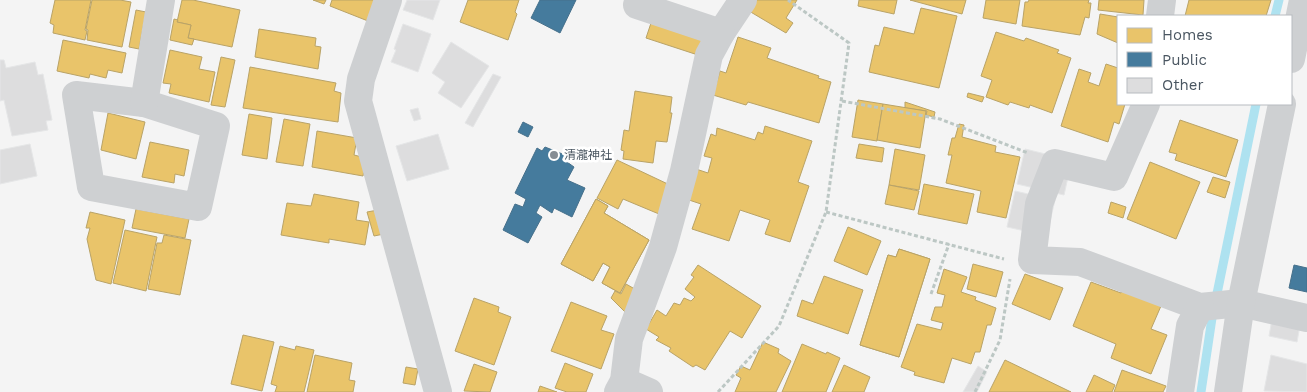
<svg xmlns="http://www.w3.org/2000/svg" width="1307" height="392" font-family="'Work Sans','Noto Sans JP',sans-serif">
<rect width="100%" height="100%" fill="#f4f4f4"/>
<g fill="#e9c46a" stroke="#b9a367">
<path d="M55 0H91L85 30 87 31 85 40 53 33 54 25 50 23Z"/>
<path d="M92 0H120L131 2 122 47 87 40 88 30 86 29Z"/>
<path d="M182 0H193L240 10 232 47 188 38 191 25 177 22Z"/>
<path d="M313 0H326L324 4Z"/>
<path d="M332 0H376L368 21 330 6Z"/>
<path d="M468 0H519L515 12 517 14 508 40 460 22Z"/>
<path d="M756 0H797L786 18 793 23 786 33 749 11Z"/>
<path d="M859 0H897L894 14 858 6Z"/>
<path d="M910 0H966L962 14Z"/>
<path d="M986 0H1020L1016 24 983 18Z"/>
<path d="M1029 0H1089L1088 3H1091L1089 18 1085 17 1080 35 1022 26 1025 2H1028Z"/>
<path d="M1099 0H1144L1143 15 1098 10Z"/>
<path d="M1189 0H1271L1266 16H1185Z"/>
<path d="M658 2 708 33 701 56 646 38Z"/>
<path d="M921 8 957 16 939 88 869 72 875 45 879 46 884 27 914 34Z"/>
<path d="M136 10 146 12 139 49 129 47Z"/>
<path d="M1100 14 1118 17V43L1097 34Z"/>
<path d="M174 19 178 20 177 22 191 25 188 38 194 39 192 45 170 40Z"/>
<path d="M259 29 316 38 315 46 321 47 318 69 255 57Z"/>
<path d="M996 32 1024 41 1026 38 1059 50 1057 53 1071 58 1052 113 1030 105 1029 108 1010 102 1008 105 986 97 992 80 981 76Z"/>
<path d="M738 37 771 48 767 58 819 76 818 78 831 82 819 123 748 102 746 105 713 95 720 71 726 73Z"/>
<path d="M63 40 126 53 122 73 108 70 106 78 90 74 89 78 57 71Z"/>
<path d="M170 50 202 57 199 69 215 72 209 102 169 93 171 84 163 83Z"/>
<path d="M221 57 235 60 225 107 211 105Z"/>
<path d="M1106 64 1118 68V104H1128H1125L1119 124 1114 122 1108 142 1061 126 1079 69 1091 73 1088 82 1099 86Z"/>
<path d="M250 67 336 83 334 91 341 93 338 122 243 108Z"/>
<path d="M635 91 672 97 670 113H672L667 142 656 141 653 163 623 159 624 151 621 150 624 130 629 131Z"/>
<path d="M968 93 984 97 982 102 967 97Z"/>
<path d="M858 100 883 104 877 141 852 137Z"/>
<path d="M905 102 935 112 934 117 926 115 927 111 905 108Z"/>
<path d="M883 104 926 111 920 148 877 140Z"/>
<path d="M108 113 145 122 136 159 101 150Z"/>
<path d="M249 114 272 118 267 159 242 155Z"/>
<path d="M284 119 310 124 303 166 276 162Z"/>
<path d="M1180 120 1238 140 1226 177 1175 160 1177 154 1169 152Z"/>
<path d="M959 124 964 125 962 137 996 146 995 152 1020 157 1006 218 977 212 981 191 946 183 952 155H948L952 138H955Z"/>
<path d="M765 126 812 141 798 182 809 186 790 242 765 234 770 220 740 210 729 241 692 229 701 204 686 199 696 169 708 173 712 158 704 156 711 134 716 136 717 128 755 140 758 132 763 134Z"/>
<path d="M317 131 357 138 354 155 366 158 363 176 312 167Z"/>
<path d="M150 142 189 150 184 176 175 174 174 183 142 177Z"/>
<path d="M859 144 884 148 882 162 856 158Z"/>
<path d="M895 149 925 155 919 190 889 185Z"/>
<path d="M617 160 672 186 659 214 623 199 618 209 597 198Z"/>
<path d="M1150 162 1200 182 1176 239 1127 219Z"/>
<path d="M1213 177 1230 182 1225 198 1207 192Z"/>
<path d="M924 184 974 194 967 224 918 214Z"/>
<path d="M889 185 919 191 914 210 885 204Z"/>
<path d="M314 194 359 202 356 220 369 222 365 245 329 239V243L281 235 287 203 311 206Z"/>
<path d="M596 199 608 206 604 213 649 240 620 293 602 283 610 267 603 263 593 281 561 264Z"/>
<path d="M596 199 608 206 604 213 649 240 620 293 602 283 610 267 603 263 593 281 561 264Z"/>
<path d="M1111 202 1126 207 1123 218 1108 213Z"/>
<path d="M136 209 189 219 185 238 132 228Z"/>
<path d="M378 210 384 234 374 236 367 212Z"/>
<path d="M90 212 125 220 111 284 96 280 87 239 90 228H86Z"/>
<path d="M848 227 881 241 867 275 834 261Z"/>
<path d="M125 230 157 237 146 291 113 283Z"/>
<path d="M164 235 191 240 180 295 148 289 157 243H162Z"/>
<path d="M899 249 930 259 899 357 860 345 888 255 896 257Z"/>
<path d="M899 249 930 259 899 357 860 345 888 255 896 257Z"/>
<path d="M973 264 1003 272 996 297 967 289Z"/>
<path d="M698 265 761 306 742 338 730 331 705 370 696 365 693 367 669 351 671 348 656 340 659 337 646 329 657 310 666 316 674 303 680 305 684 298 691 301 695 297 685 289 694 277 691 275Z"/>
<path d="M944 269 967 277 961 292 976 297 975 300 996 308 991 325H987L980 352H975L971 364 952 358 944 383 914 375 915 372 901 367 917 324 941 330 943 323 931 320 935 307H942L945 295 937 293Z"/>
<path d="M1025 274 1063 288 1050 320 1012 304Z"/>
<path d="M824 276 863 290 848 334 797 316 802 300 813 304Z"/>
<path d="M1091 282 1121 293 1125 283 1164 299 1151 329 1167 335 1151 374 1111 358 1116 344 1073 326Z"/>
<path d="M626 284 640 292 628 315 611 298 615 291 621 294Z"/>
<path d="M474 298 499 307 498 312 511 317 494 365 455 351Z"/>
<path d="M571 302 607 316 601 330 614 334 601 369 551 351Z"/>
<path d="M243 335 274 342 262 391 231 384Z"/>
<path d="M763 342 779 349 778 353 791 361 776 392H735L741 378 736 375 741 366 750 370Z"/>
<path d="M802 344 826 354 827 352 840 358 826 392H782Z"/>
<path d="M280 346 295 350 296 346 314 350 304 392H275L277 386 271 384Z"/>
<path d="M315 355 352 363 349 380 355 381 353 392H307Z"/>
<path d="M1005 360 1071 392H989Z"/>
<path d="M565 363 593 374 586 392H567L555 388Z"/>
<path d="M474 364 497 372 490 392 464 391Z"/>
<path d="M844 365 870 377 864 392H832Z"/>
<path d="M406 367 418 369 415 385 403 383Z"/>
<path d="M1122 370 1166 386 1163 392H1114Z"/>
<path d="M1094 375 1115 385 1112 392H1086Z"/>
<path d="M540 386 557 392H538Z"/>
</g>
<g fill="#457b9d" stroke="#46708b">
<path d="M540 0H576L560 33 531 18Z"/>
<path d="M523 122 533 127 528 137 518 132Z"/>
<path d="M545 147 570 157 567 162 574 167 567 180 585 188 572 217 554 208 552 213 540 205 536 213 542 217 528 243 503 230 515 204 523 207 526 199 515 193 537 148 542 151Z"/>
<path d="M1294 265 1307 268V292L1289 288Z"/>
</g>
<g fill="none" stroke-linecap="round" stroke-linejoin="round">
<g stroke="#aee2f0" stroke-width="9">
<path d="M1275 16 1279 0"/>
<path d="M1201 392 1212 318 1256 104"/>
</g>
</g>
<g fill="#ddddde" stroke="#e5e6e7">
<path d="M407 0H440L433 20 403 10Z"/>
<path d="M403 24 431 34 418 72 391 62 396 50 394 49Z"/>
<path d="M451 42 489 66 461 108 438 93 445 82 432 73Z"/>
<path d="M0 60H4L6 68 35 62 38 75 43 74 52 120 46 121 48 130 12 136 4 100 0 101Z"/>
<path d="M493 74 501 77 473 127 465 123Z"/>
<path d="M418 108 421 119 414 121 410 110Z"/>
<path d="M438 134 449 169 407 181 396 146Z"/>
<path d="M30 144 37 176 0 184V150Z"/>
<path d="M1025 149 1066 159 1068 177 1064 195 1017 184Z"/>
<path d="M1015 191 1055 200 1048 230 1043 235 1007 227Z"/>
<path d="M1272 319 1300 325 1297 342 1269 336Z"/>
<path d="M1271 355 1307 364V392L1264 391Z"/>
<path d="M978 366 987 372 977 392H963Z"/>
</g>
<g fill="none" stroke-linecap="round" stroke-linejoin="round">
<g stroke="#bcc7c4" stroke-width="3" stroke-dasharray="4 2.5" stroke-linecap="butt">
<path d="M842 101 940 119 1028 153"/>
<path d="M826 212 1004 259"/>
<path d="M931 294 949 244"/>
<path d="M718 392 779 326 826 212 849 43 788 0"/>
<path d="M975 392 1000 340 1010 279"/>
</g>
<g stroke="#ced0d2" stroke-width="28">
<path d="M388 0 361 79 358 101 438 392"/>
<path d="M1160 16 1162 0"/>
<path d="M721 33 743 0"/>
<path d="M1291 59 1303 0"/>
<path d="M76 95 144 103 216 126 198 207 91 187Z"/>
<path d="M144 103 161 0"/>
<path d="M1146 104 1114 177 1055 163 1039 204 1032 260 1080 262 1200 307 1241 303 1307 318"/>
<path d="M624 381 649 392"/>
<path d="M618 392 624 381 629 339 663 247 684 171 709 55 721 33 637 5 639 0"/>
<path d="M1180 392 1190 326 1200 307"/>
<path d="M1228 392 1241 303 1282 104"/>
</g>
</g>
<circle fill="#868d94" stroke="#fff" stroke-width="2" cx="554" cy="155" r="5"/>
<g text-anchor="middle" stroke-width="5" stroke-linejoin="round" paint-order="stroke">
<g font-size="12" fill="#4a5661" stroke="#fff" text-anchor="start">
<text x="564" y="159">清瀧神社</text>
</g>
</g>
<rect x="1117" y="15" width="175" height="90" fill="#ffffff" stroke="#b7bbc0"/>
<rect x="1127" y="28" width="25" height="15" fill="#e9c46a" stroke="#b7bbc0"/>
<text x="1162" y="40" font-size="15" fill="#4a5661">Homes</text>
<rect x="1127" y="52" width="25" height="15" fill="#457b9d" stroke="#b7bbc0"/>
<text x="1162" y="65" font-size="15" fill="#4a5661">Public</text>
<rect x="1127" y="78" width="25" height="15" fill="#ddddde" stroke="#b7bbc0"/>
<text x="1162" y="90" font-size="15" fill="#4a5661">Other</text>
</svg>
